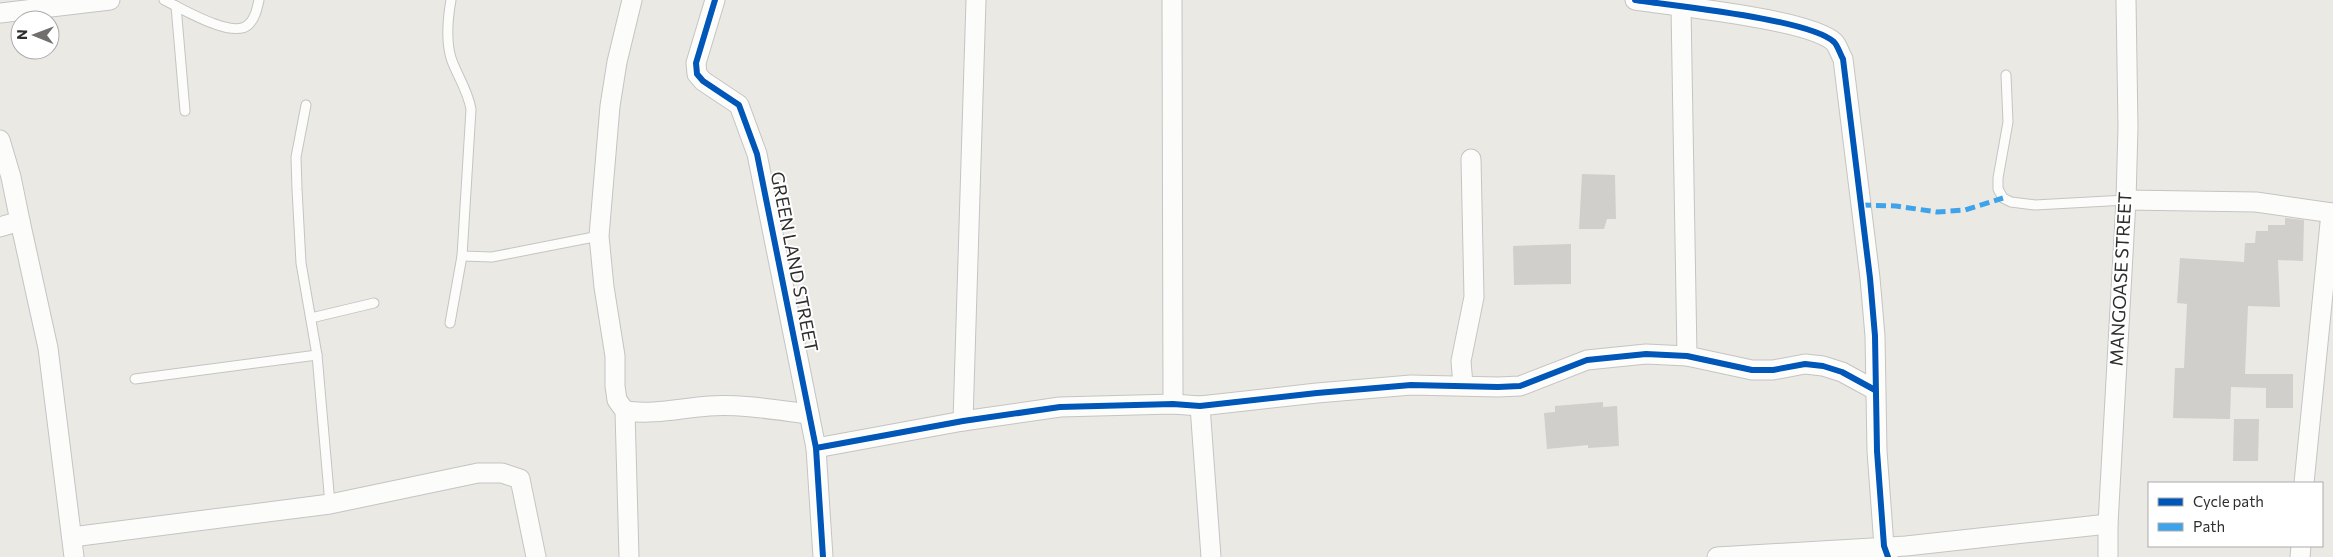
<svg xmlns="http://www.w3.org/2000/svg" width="2333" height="557" font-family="Commissioner,sans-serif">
<rect width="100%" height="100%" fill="#ebe9e4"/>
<g fill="#d0cfcb">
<path d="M1582 174 1615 175 1616 219H1607L1604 229H1579Z"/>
<path d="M2285 218 2304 220 2303 261 2278 260 2280 307 2248 306 2245 374H2293V408H2266V388L2231 387 2230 419 2173 418 2175 368H2184L2187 304 2177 303 2180 258 2244 262 2245 243H2255L2256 231H2268V225H2285Z"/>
<path d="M1571 244V284L1514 285 1513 246Z"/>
<path d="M1603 402V407L1617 406 1619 446 1588 448V445L1547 449 1544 413 1555 412V406Z"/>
<path d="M2234 419H2259L2258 461H2233Z"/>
</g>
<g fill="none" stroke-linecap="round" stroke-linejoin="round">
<defs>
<g id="service">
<path d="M164 0C181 8 232 39 248 25 255 19 257 9 259 0"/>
<path d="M176 6 185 111"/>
<path d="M2006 75 2008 122 1998 178V189L2003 198 2011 202 2035 205 2126 200"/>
<path d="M306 105 296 157 297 189 301 263 317 355 330 504"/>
<path d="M462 256 492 257 599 236"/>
<path d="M311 318 374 303"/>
<path d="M450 323 462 256 471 109C467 88 457 76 451 58 446 41 448 17 451 0"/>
<path d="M135 379 317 355"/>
</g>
<g id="minor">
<path d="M715 0 696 63 697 74 703 81 739 105 757 154 816 448 823 557"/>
<path d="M1172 0 1173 404"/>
<path d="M1635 0C1674 6 1809 19 1834 42 1838 46 1840 54 1843 59L1870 278 1875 336 1877 451 1884 546 1888 557"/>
<path d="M1681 7 1687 356"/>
<path d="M0 13 110 0"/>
<path d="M0 140 11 177 20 221"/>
<path d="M2126 200 2256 202 2333 213"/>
<path d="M0 227 20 221 48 348 74 557"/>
<path d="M1463 385 1461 361 1474 297 1471 159"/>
<path d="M1200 406 1211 557"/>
<path d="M625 411C654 415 681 408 709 406 743 404 776 410 809 414"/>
<path d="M963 421 976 0"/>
<path d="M816 448 963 421 1060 407 1173 404 1200 406 1317 393 1411 385 1498 387 1520 386 1587 360 1646 354 1687 356 1752 370H1773L1805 364 1823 366 1842 372 1875 390"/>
<path d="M2304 483 2331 213"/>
<path d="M72 537 330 504 478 473H502L520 479 536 557"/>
<path d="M629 557 625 411 617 400 615 386V356L604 287 599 236 610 106 617 62 632 0"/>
<path d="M1717 557 1906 546 2108 524"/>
<path d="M2108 557V524L2126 200 2128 127 2126 0"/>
<path d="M2300 557 2301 546"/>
</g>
</defs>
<use href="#service" stroke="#c5c4c4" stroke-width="11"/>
<use href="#minor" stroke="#c5c4c4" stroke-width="21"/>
<use href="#service" stroke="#fcfcfb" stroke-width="9"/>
<use href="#minor" stroke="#fcfcfb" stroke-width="19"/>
<path stroke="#3ea3eb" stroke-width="5" stroke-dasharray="10 5" stroke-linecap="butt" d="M1861 205 1896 206 1937 212 1965 210 2003 198"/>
<defs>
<g id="cycleway">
<path d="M715 0 696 63 697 74 703 81 739 105 757 154 816 448 823 557"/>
<path d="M1635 0C1674 6 1809 19 1834 42 1838 46 1840 54 1843 59L1870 278 1875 336 1877 451 1884 546 1888 557"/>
<path d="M816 448 963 421 1060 407 1173 404 1200 406 1317 393 1411 385 1498 387 1520 386 1587 360 1646 354 1687 356 1752 370H1773L1805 364 1823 366 1842 372 1875 390"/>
</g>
</defs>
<use href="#cycleway" stroke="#fff" stroke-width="9"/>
<use href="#cycleway" stroke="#0057b8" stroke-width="6"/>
</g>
<g text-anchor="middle" stroke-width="4" stroke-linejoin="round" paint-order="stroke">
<g font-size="18" fill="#2e2e2e" stroke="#fff">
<text transform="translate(794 262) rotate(79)" y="6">GREEN LAND STREET</text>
<text transform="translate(2121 279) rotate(-87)" y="6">MANGOASE STREET</text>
</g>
</g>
<rect x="2148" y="482" width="175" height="65" fill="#ffffff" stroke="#ababab"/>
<rect x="2158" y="498" width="25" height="8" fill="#0057b8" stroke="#ababab"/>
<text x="2193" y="507" font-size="15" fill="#2e2e2e">Cycle path</text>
<rect x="2158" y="523" width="25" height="8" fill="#3ea3eb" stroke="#ababab"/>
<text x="2193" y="532" font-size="15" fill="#2e2e2e">Path</text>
<g transform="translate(35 35) rotate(271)"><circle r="24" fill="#ffffff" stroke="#ababab"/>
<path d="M0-4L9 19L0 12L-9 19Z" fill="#706f6e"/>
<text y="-8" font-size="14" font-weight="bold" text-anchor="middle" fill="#2e2e2e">N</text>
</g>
</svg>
